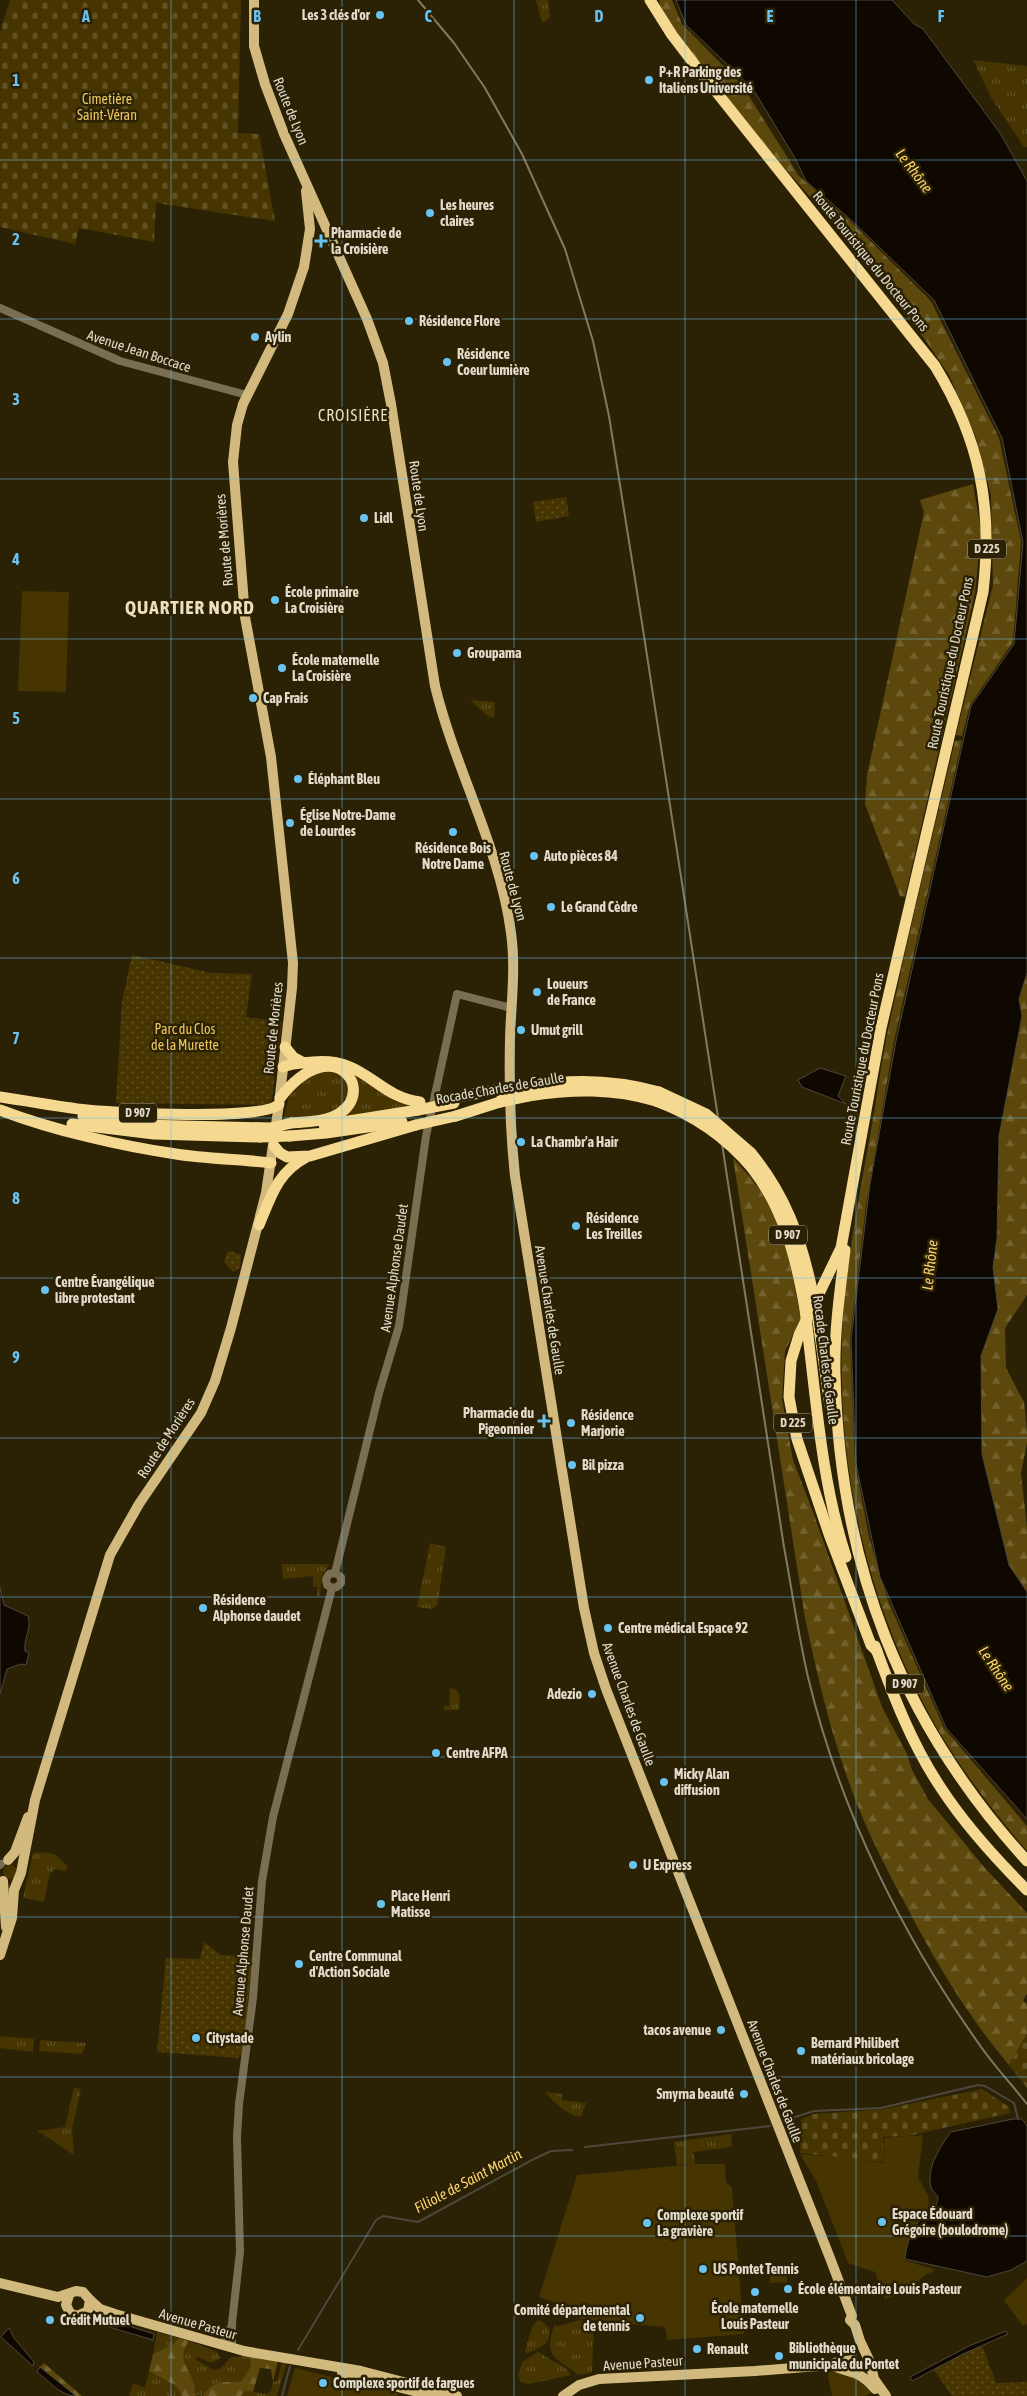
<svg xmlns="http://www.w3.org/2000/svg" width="1027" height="2396" font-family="'Asap Condensed',sans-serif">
<defs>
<pattern id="grass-tufts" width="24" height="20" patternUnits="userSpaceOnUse" patternTransform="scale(1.25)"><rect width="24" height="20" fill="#463500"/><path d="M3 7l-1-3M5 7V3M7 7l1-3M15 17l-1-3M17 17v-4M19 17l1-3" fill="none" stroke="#605224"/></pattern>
<pattern id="forest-firs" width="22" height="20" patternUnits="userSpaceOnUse" patternTransform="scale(1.25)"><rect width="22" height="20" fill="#5c480c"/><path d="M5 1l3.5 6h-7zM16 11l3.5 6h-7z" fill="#73622e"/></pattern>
<pattern id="cemetery-stones" width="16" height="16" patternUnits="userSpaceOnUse" patternTransform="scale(1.25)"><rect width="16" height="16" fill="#463500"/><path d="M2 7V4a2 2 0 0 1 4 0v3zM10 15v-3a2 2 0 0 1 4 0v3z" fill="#605224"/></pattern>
<pattern id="park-dots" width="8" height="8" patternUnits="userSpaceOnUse" patternTransform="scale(1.25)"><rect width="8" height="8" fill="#463500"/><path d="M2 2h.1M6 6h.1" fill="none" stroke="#605224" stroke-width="1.8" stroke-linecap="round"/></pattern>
</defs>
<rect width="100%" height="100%" fill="#2b2105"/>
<g fill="url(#grass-tufts)">
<path d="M536 0H548L550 17 545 22H542Z"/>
<path d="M973 60 1027 66V147H1024L992 99Z"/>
<path d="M470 700 495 702 494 718 489 717Z"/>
<path d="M350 1068 410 1104 408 1108 340 1118 349 1109Z"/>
<path d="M333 1071 347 1080 349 1092 340 1107 320 1116 284 1118 289 1096 310 1075Z"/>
<path d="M430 1543 446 1547 438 1602 437 1605 432 1609 417 1607Z"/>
<path d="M282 1564H330L322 1575 320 1596H317V1587H313V1576L283 1579Z"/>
<path d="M450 1688 457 1690 460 1696 459 1710H444V1706H449Z"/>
<path d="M44 1852 56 1855 67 1866 66 1871 54 1869 53 1872H50L44 1902 23 1898 33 1853Z"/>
<circle cx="10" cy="1872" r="7"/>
<path d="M0 2036 34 2039 33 2052 0 2048Z"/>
<path d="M40 2040 86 2043 82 2054 39 2051Z"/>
<path d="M74 2088 81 2089 72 2129 74 2155 38 2131 65 2127Z"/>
<path d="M546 2092 562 2094V2100L586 2103 581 2117C570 2116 552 2102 546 2092Z"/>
<path d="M731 2134 732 2147 694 2152 695 2164 677 2165 674 2142Z"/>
<path d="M538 2320 543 2322 549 2328C552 2345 540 2347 527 2354L525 2351 532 2327Z"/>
<path d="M580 2320 594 2324 592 2373 578 2375C557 2357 543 2359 554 2325L558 2326Z"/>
<path d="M157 2332 179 2338 173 2344 153 2354Z"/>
<path d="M189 2341 218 2352 220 2358C211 2366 207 2361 198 2357L195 2359 214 2370 221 2368 231 2357 251 2356 250 2367 242 2381C222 2384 216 2377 203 2396L196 2395C192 2374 176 2361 189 2341Z"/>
<path d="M538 2352 567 2369 571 2375 529 2384 521 2382 518 2376 522 2362Z"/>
<path d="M282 2362H287L277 2396H241L245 2391 266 2394 271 2391 273 2382 277 2381Z"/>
<path d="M149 2371 176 2386 182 2396H129L133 2383 145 2388Z"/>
</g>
<g fill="url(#forest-firs)">
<path d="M659 0H672L682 24 742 85 799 176 850 221 931 301 999 438 1021 541 1013 642 970 705 962 736 956 735 993 585 991 495 975 435 949 375 926 341 853 245 781 164 683 44 660 5Z"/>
<path d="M973 484 981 531 975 593 905 897 900 896 865 804 867 775 924 512 920 500Z"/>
<path d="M962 740 894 1041 866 1205 850 1339 855 1464 869 1537 888 1601 944 1728 1027 1826V1851C998 1817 970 1781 946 1743 864 1609 830 1449 845 1293 851 1237 862 1180 872 1125 878 1090 882 1055 890 1021 910 927 933 834 955 741Z"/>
<path d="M1027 973V1295L1005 1328 1006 1368 1024 1402 1027 1431V1443L1021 1473 1027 1528V1592L1009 1565 982 1454 981 1356 998 1309 993 1267 997 1238 999 1136 1022 1016 1019 999Z"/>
<path d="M733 1158 751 1178 771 1205 788 1255 801 1318 785 1351 782 1399 793 1460 813 1512 882 1707 907 1754 912 1770 928 1799 984 1867 1027 1913V1994L1023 2000 1027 2004V2034L1009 2065C965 2013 932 1956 901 1896 879 1855 858 1812 844 1768 827 1719 816 1669 805 1618Z"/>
<path d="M179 2338 189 2341C178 2358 186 2364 193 2381 195 2386 194 2392 197 2396H182L176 2386 149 2371 153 2354 173 2344Z"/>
<path d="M251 2356 278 2360 273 2382 271 2369 260 2368 253 2392 245 2391 241 2396H203C216 2377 222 2384 242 2381L250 2367Z"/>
<path d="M44 2363 82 2396H76L40 2367Z"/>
</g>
<g fill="url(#cemetery-stones)">
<path d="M10 0H241L238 133 259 134 275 221 156 203 154 242 79 228 75 244 0 227V32Z"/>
<path d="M1027 2034V2088L1009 2065Z"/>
<path d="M982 2089 1009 2107 1010 2113 908 2136 883 2137 884 2162 800 2153 801 2119 814 2114 885 2109Z"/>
</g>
<g fill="url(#park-dots)">
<path d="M566 497 569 516 536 522 533 502Z"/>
<path d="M132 955 212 973 252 974 246 1017 282 1022 271 1105 116 1103 122 1001Z"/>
<path d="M228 1251 241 1254 240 1268 233 1272 224 1262Z"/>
<path d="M204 1942 221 1955 245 1956 253 1960 242 2054 238 2058 157 2052 166 1958 200 1959Z"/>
<path d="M982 2345 996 2383 1027 2382V2396H952L933 2369Z"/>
</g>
<g fill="#463500">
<path d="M22 591 69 592 66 692 18 691Z"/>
<path d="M184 2031 208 2034V2044L183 2042Z"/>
<path d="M923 2135 918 2177 929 2198 928 2209C913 2221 909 2242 904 2260L936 2270 925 2275 907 2292 885 2299 875 2272 848 2263 817 2183 800 2154 853 2158 884 2163V2138Z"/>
<path d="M696 2164H725L726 2182 732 2188 744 2334 667 2340 665 2327 579 2319 578 2315 567 2307 539 2297 577 2175Z"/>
<path d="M786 2269 787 2282 770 2283V2270Z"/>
<path d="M1027 2278V2324L1023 2326 1004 2300Z"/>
<path d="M295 2368 397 2393 399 2396H287Z"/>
<path d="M842 2371 857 2377 872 2393 865 2396H832L827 2372Z"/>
</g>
<g fill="#0f0800" stroke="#4e473d">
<path d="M676 0H892L914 24 923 29 1000 133 1027 181V973L1019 999 1022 1016 999 1136 997 1238 993 1267 998 1309 981 1356 982 1454 1009 1565 1027 1592V1819L946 1728 880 1577 856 1464 851 1339 870 1184 896 1041 971 706 1014 644 1023 542 1002 438 934 300 850 219 806 181 795 158 753 89 686 25Z"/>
<path d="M820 1068 846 1076 838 1096 846 1104 802 1087 798 1080Z"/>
<path d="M0 1587 4 1605 28 1616C32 1628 23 1639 25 1651L29 1653 26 1665 21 1664 7 1669 0 1694Z"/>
<path d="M1013 2119H1022L1027 2126V2261L1011 2270 987 2277 905 2259C906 2248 910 2233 917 2224 925 2212 937 2214 938 2197 936 2194 932 2191 931 2187 926 2168 940 2147 951 2132Z"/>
<path d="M98 2316 154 2334 153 2340 89 2321Z"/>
<path d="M9 2328 14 2338 34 2362 33 2366 1 2337Z"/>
<path d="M1006 2331 1008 2334 963 2354 912 2381 910 2377 969 2346Z"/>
<path d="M40 2367 76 2396C61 2396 49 2381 37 2372Z"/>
</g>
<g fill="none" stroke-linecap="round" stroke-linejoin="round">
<g stroke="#4e473d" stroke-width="2">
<path d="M786 2120 814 2111 881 2108 978 2085 985 2086 1014 2103 1018 2119"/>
<path d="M585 2147 770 2126"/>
<path d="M298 2350 376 2220 383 2216 418 2222 532 2160 551 2151 572 2150"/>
<path d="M282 2396 290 2366"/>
</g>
<g stroke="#796e52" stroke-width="8">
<path d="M0 308 120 361 247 395"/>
<path d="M335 1573 379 1393 399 1326 426 1136 457 994 511 1008"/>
<path d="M332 1588 327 1585 326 1579 329 1574 335 1573"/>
<path d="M332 1588 337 1587 341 1583V1577L335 1573"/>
<path d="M0 1865 1 1864"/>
<path d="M222 2344 232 2325"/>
<path d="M232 2348V2323L240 2252 237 2137 239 2104 253 1998 262 1881 273 1817 332 1588"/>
</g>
<g stroke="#d2ba7f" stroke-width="10">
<path d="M254 0V46L265 84 284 134 367 319 383 363 391 404 435 686C455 769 500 848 511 933 516 968 511 1004 510 1039 509 1085 510 1130 515 1176L584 1608 594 1653 606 1689 830 2258 852 2316 850 2320 855 2325 860 2341 870 2362 874 2379 886 2396"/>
<path d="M8 1860 15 1852 28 1817"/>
<path d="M3 1881 6 1927"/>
<path d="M0 1955 12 1918 14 1890 21 1873 35 1800 110 1555 139 1504 201 1413 215 1381 231 1328 266 1193 279 1104 292 988 293 963 271 757 245 617 233 462 237 425 243 404 288 314 304 267 310 229 306 191"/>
<path d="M0 2283 58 2297 76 2291 83 2292 90 2300 88 2311 77 2316 70 2313 66 2305 69 2295"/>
<path d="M90 2300 100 2309 115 2314 244 2351 361 2371 457 2396"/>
<path d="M831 2365C850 2374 859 2369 875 2389"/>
<path d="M342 2373 434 2396"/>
<path d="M563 2396 579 2385 599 2379 755 2371 831 2365 837 2362 853 2360"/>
</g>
<g stroke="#f6d990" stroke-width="11">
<path d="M650 0 672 35 698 69 935 366C980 440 993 506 983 592L881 1028 841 1248 799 1335 791 1361 789 1397 797 1439 829 1534 871 1645 877 1651"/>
<path d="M285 1047 293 1057 304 1063"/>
<path d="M283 1067C292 1063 303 1063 313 1062 366 1057 375 1096 420 1102"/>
<path d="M529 1087C573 1078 615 1080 659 1092"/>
<path d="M528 1096C572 1089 613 1088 656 1101"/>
<path d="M0 1097C29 1101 58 1107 87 1110 115 1113 266 1121 279 1104"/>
<path d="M280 1098C336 1026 382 1097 332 1117 320 1122 304 1122 291 1123"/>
<path d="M453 1098 501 1089"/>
<path d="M0 1110C52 1130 121 1146 176 1154 207 1159 240 1159 271 1163"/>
<path d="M83 1116 142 1125 271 1128"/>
<path d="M456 1116 500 1102"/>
<path d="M72 1124 154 1134 260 1137"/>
<path d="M324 1125 418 1110"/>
<path d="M290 1136 326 1133 402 1122"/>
<path d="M274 1146 280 1153 287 1157 310 1156 416 1125"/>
<path d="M751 1153C785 1194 801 1238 812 1290"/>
<path d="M752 1168C784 1209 796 1258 805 1309"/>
<path d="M259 1225C271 1197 277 1173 305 1158"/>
<path d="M845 1250C840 1291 834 1332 835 1374 839 1562 900 1722 1027 1861"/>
<path d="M817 1314 830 1406"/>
<path d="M808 1335C817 1410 823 1486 846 1557"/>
<path d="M875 1646C893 1695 912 1745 941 1788 965 1825 996 1859 1027 1890"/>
</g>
<path stroke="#807861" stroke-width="2" d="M418 0 454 43 485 88 522 154 565 249 593 341 609 416 642 623 784 1547C792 1590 798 1634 808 1677 840 1811 904 1940 984 2051 997 2069 1013 2086 1027 2104"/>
<g stroke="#f6d990" stroke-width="11">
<path d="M659 1092 706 1114 751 1153"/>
<path d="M501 1093 529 1087"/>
<path d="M656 1101C694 1115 726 1137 752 1168"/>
<path d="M500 1102 528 1096"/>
<path d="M418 1110 454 1103"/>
<path d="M416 1125 456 1116"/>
<path d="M271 1128 291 1123"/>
<path d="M260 1137 290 1136"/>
<path d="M812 1290 817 1314"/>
<path d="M805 1309 808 1335"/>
</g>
</g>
<path fill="none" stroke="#69c3f1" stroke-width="1" stroke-opacity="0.55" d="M171 0V2396M342 0V2396M514 0V2396M685 0V2396M856 0V2396M0 160H1027M0 319H1027M0 479H1027M0 639H1027M0 799H1027M0 958H1027M0 1118H1027M0 1278H1027M0 1438H1027M0 1597H1027M0 1757H1027M0 1917H1027M0 2077H1027M0 2236H1027"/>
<g fill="#69c3f1" stroke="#2b2105" stroke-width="2">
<circle cx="380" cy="15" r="5"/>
<circle cx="649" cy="80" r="5"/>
<circle cx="430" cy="213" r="5"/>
<path d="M318.5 233.5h5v5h5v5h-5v5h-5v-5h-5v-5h5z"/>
<circle cx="409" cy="321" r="5"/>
<circle cx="255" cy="337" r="5"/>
<circle cx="447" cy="362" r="5"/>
<circle cx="364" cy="518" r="5"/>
<circle cx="275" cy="600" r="5"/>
<circle cx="457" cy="653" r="5"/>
<circle cx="282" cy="668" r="5"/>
<circle cx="253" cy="698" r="5"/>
<circle cx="298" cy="779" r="5"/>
<circle cx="290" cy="823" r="5"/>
<circle cx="453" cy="832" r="5"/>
<circle cx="534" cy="856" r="5"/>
<circle cx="551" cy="907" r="5"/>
<circle cx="537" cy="992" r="5"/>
<circle cx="521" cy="1030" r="5"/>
<circle cx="521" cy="1142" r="5"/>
<circle cx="576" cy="1226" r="5"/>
<circle cx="45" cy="1290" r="5"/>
<path d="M541.5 1413.5h5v5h5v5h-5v5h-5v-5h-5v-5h5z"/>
<circle cx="571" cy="1423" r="5"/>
<circle cx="572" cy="1465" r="5"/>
<circle cx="203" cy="1608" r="5"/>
<circle cx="608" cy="1628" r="5"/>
<circle cx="592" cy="1694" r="5"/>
<circle cx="436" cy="1753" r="5"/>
<circle cx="664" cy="1782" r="5"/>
<circle cx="633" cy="1865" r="5"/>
<circle cx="381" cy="1904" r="5"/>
<circle cx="299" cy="1964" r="5"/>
<circle cx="721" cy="2030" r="5"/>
<circle cx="196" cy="2038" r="5"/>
<circle cx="801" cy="2051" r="5"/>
<circle cx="744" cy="2094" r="5"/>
<circle cx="882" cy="2222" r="5"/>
<circle cx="647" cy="2223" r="5"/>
<circle cx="703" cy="2269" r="5"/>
<circle cx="788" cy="2289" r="5"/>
<circle cx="755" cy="2292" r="5"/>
<circle cx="640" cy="2318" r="5"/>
<circle cx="50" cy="2320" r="5"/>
<circle cx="697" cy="2349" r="5"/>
<circle cx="779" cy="2356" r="5"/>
<circle cx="323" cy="2383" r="5"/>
</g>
<g text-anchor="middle" stroke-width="5" stroke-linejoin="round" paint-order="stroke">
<g fill="#2b2105" stroke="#aba390" stroke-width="1">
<rect x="968" y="539.5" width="38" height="19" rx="4"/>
<rect x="119" y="1103.5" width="38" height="19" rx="4"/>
<rect x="769" y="1225.5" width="38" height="19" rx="4"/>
<rect x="774" y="1413.5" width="38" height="19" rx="4"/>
<rect x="886" y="1674.5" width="38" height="19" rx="4"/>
</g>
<g font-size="12" font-weight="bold" fill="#e2dbcb">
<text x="987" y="553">D 225</text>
<text x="138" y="1117">D 907</text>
<text x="788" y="1239">D 907</text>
<text x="793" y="1427">D 225</text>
<text x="905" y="1688">D 907</text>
</g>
<g font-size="14" font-weight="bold" fill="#e2dbcb" stroke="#2b2105" text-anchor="start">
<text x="370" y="20" text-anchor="end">Les 3 clés d'or</text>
<text x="659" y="77">P+R Parking des<tspan x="659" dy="16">Italiens Université</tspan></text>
<text x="440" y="210">Les heures<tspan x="440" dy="16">claires</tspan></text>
<text x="331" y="238">Pharmacie de<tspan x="331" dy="16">la Croisière</tspan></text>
<text x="419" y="326">Résidence Flore</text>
<text x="265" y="342">Aylin</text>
<text x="457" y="359">Résidence<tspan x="457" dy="16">Coeur lumière</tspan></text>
<text x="374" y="523">Lidl</text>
<text x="285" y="597">École primaire<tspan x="285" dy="16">La Croisière</tspan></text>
<text x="467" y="658">Groupama</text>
<text x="292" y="665">École maternelle<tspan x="292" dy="16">La Croisière</tspan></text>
<text x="263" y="703">Cap Frais</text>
<text x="308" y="784">Éléphant Bleu</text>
<text x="300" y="820">Église Notre-Dame<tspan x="300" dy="16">de Lourdes</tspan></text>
<text x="453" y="853" text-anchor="middle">Résidence Bois<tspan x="453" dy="16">Notre Dame</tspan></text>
<text x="544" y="861">Auto pièces 84</text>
<text x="561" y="912">Le Grand Cèdre</text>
<text x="547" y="989">Loueurs<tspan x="547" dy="16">de France</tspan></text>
<text x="531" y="1035">Umut grill</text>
<text x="531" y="1147">La Chambr'a Hair</text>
<text x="586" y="1223">Résidence<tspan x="586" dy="16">Les Treilles</tspan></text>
<text x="55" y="1287">Centre Évangélique<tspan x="55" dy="16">libre protestant</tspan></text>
<text x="534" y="1418" text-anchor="end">Pharmacie du<tspan x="534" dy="16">Pigeonnier</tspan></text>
<text x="581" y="1420">Résidence<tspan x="581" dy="16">Marjorie</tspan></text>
<text x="582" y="1470">Bil pizza</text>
<text x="213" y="1605">Résidence<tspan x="213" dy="16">Alphonse daudet</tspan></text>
<text x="618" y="1633">Centre médical Espace 92</text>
<text x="582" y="1699" text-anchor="end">Adezio</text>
<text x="446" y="1758">Centre AFPA</text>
<text x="674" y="1779">Micky Alan<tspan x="674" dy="16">diffusion</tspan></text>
<text x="643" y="1870">U Express</text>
<text x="391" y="1901">Place Henri<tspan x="391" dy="16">Matisse</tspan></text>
<text x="309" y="1961">Centre Communal<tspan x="309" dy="16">d'Action Sociale</tspan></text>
<text x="711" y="2035" text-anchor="end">tacos avenue</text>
<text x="206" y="2043">Citystade</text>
<text x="811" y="2048">Bernard Philibert<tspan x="811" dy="16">matériaux bricolage</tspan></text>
<text x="734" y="2099" text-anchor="end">Smyrna beauté</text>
<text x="892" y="2219">Espace Édouard<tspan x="892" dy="16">Grégoire (boulodrome)</tspan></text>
<text x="657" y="2220">Complexe sportif<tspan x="657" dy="16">La gravière</tspan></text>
<text x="713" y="2274">US Pontet Tennis</text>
<text x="798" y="2294">École élémentaire Louis Pasteur</text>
<text x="755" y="2313" text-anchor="middle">École maternelle<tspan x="755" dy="16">Louis Pasteur</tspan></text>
<text x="630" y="2315" text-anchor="end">Comité départemental<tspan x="630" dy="16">de tennis</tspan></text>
<text x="60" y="2325">Crédit Mutuel</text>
<text x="789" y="2353">Bibliothèque<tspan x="789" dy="16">municipale du Pontet</tspan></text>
<text x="707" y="2354">Renault</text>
<text x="333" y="2388">Complexe sportif de fargues</text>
</g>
<g font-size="14" fill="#ecc661" stroke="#2b2105">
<text x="107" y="104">Cimetière<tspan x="107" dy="16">Saint-Véran</tspan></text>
<text x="185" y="1034">Parc du Clos<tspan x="185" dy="16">de la Murette</tspan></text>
</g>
<g font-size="14" fill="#e2dbcb" stroke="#2b2105">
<text transform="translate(291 111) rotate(68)" y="5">Route de Lyon</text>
<text transform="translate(871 261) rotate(51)" y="5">Route Touristique du Docteur Pons</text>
<text transform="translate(139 351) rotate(18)" y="5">Avenue Jean Boccace</text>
<text transform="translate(419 496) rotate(82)" y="5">Route de Lyon</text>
<text transform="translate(224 540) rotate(-95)" y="5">Route de Morières</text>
<text transform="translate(950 663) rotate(-78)" y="5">Route Touristique du Docteur Pons</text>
<text transform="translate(513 886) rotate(75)" y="5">Route de Lyon</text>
<text transform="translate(273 1028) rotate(-84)" y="5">Route de Morières</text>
<text transform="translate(862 1059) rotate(-79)" y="5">Route Touristique du Docteur Pons</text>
<text transform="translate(500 1088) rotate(-10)" y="5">Rocade Charles de Gaulle</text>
<text transform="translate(394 1268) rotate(-82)" y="5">Avenue Alphonse Daudet</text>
<text transform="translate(550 1310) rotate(81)" y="5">Avenue Charles de Gaulle</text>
<text transform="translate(826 1360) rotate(83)" y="5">Rocade Charles de Gaulle</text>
<text transform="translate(166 1438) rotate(-57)" y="5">Route de Morières</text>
<text transform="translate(629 1704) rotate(70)" y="5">Avenue Charles de Gaulle</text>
<text transform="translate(243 1951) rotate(-85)" y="5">Avenue Alphonse Daudet</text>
<text transform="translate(775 2081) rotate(69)" y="5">Avenue Charles de Gaulle</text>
<text transform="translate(198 2324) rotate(16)" y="5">Avenue Pasteur</text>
<text transform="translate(643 2363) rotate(-4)" y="5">Avenue Pasteur</text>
</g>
<g font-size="15" font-style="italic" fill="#f8d26d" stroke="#2b2105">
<text transform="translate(914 171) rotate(53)" y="5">Le Rhône</text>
<text transform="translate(930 1265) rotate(-84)" y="5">Le Rhône</text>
<text transform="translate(996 1669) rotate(56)" y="5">Le Rhône</text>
<text transform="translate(468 2181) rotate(-28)" y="5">Filiole de Saint Martin</text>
</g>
<g font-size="16" letter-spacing="1" fill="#ecdfbf" stroke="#2b2105">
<text x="353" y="421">CROISIÈRE</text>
</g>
<g font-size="19" font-weight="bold" letter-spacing="1" fill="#ecdfbf" stroke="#2b2105">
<text x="190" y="614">QUARTIER NORD</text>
</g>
</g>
<g font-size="16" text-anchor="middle" font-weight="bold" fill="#69c3f1" stroke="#2b2105" stroke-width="5" stroke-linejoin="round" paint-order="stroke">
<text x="86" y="22">A</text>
<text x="257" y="22">B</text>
<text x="428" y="22">C</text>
<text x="599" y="22">D</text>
<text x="770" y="22">E</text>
<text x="941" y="22">F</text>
<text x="16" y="86">1</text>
<text x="16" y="245">2</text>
<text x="16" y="405">3</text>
<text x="16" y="565">4</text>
<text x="16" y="724">5</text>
<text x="16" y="884">6</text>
<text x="16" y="1044">7</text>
<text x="16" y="1204">8</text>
<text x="16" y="1363">9</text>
</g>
</svg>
